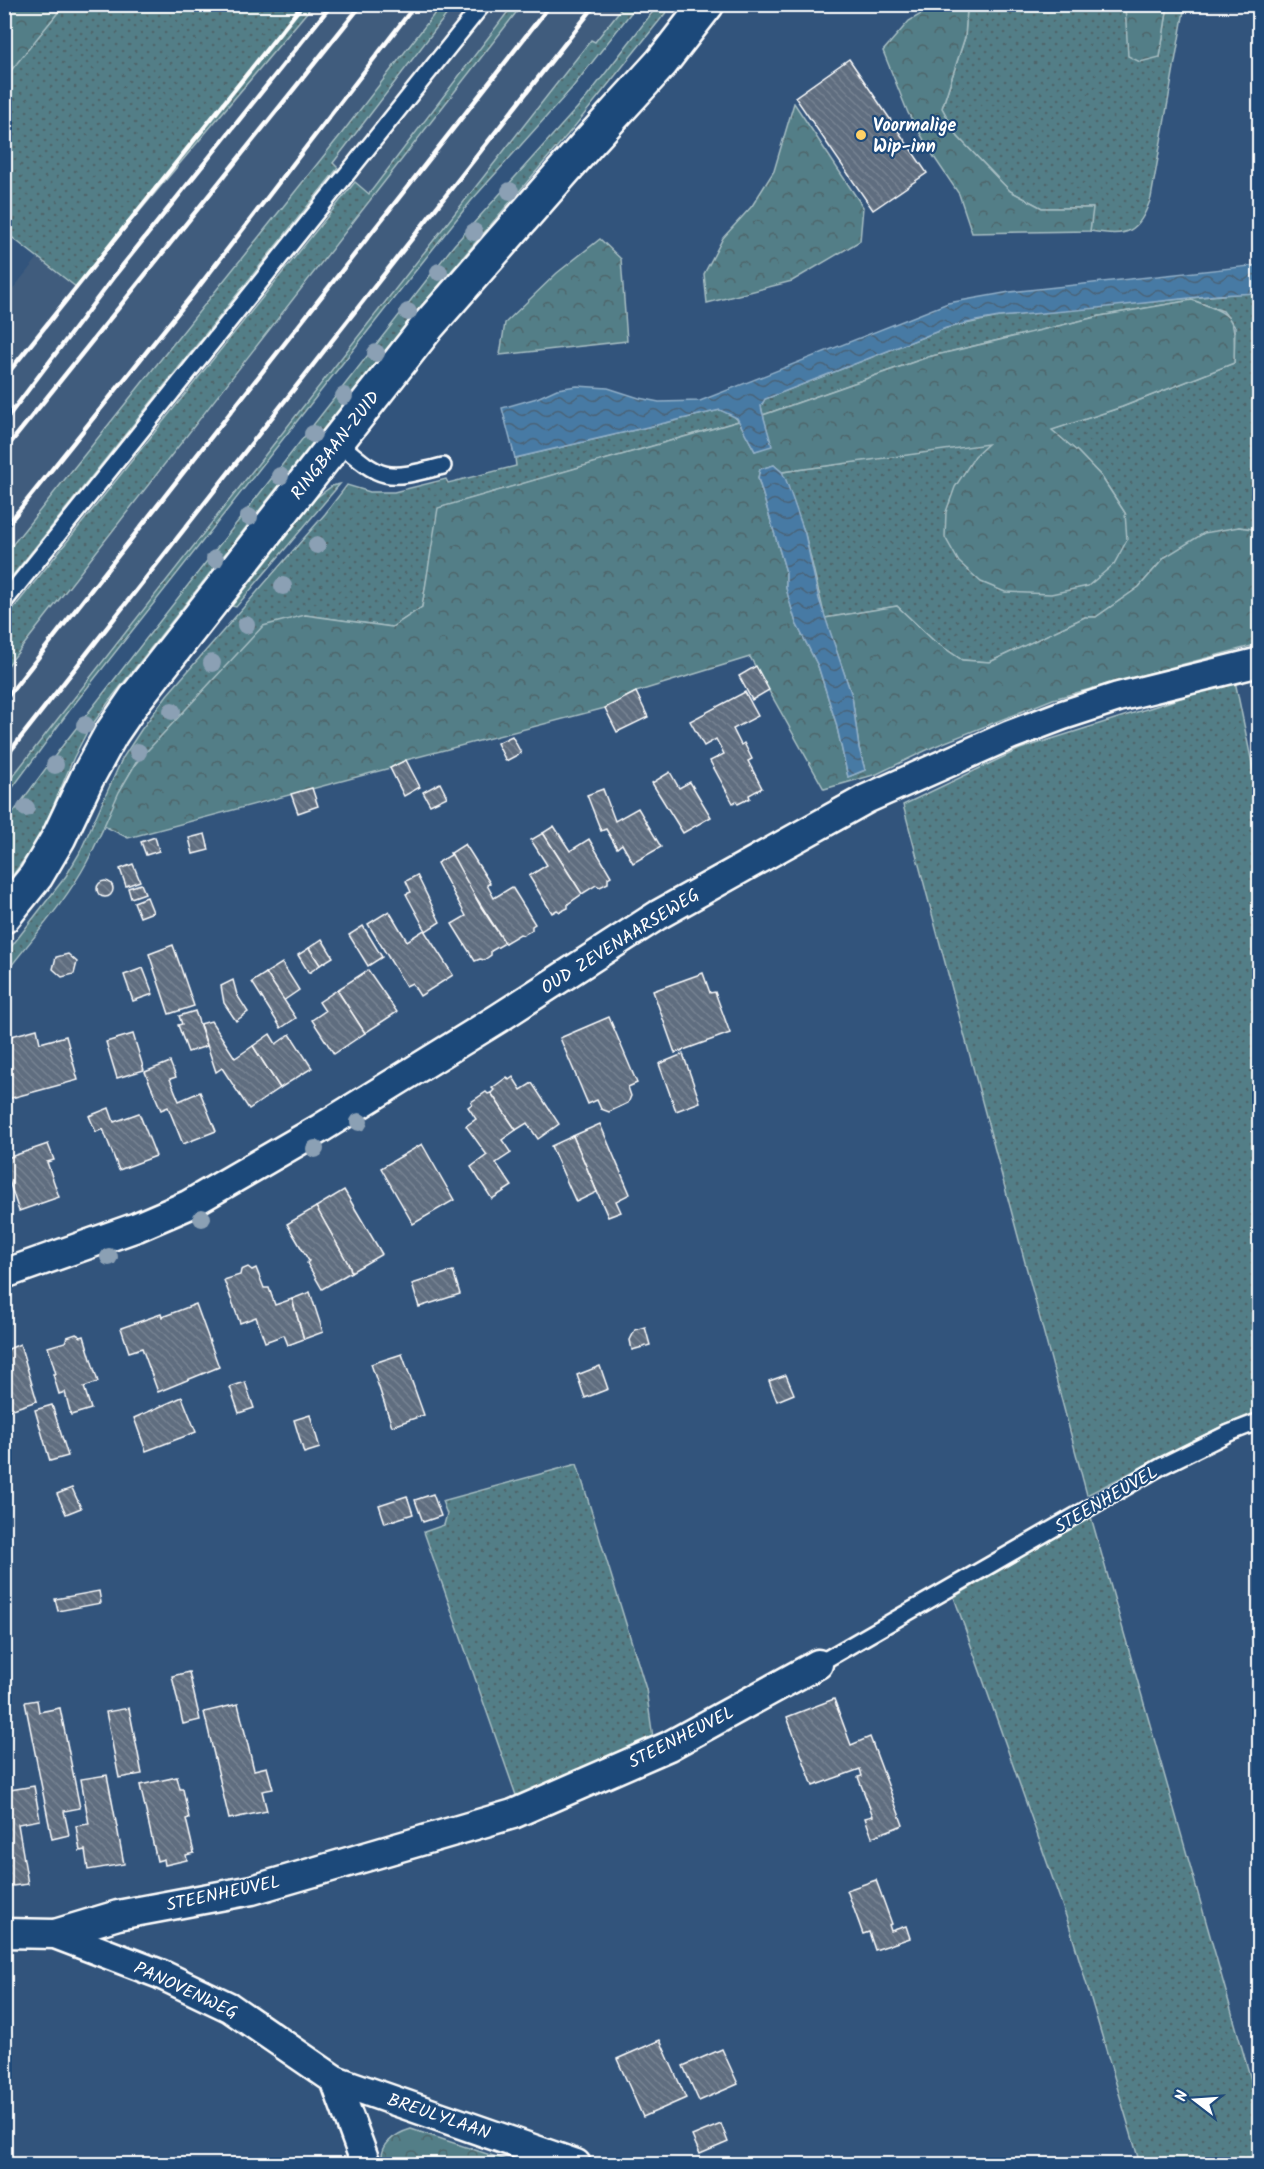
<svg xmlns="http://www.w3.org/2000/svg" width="1264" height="2169" font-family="Kalam,sans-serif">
<defs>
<pattern id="grass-dots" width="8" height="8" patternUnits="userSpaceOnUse" patternTransform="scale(1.5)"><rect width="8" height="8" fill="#527e87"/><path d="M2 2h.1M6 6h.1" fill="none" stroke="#4f656a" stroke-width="1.8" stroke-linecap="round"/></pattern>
<pattern id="forest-crowns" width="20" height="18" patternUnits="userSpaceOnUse" patternTransform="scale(1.5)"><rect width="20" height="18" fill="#527e87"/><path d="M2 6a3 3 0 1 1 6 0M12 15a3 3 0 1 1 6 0" fill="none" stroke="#4f656a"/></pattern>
<pattern id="water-waves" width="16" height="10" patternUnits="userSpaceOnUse" patternTransform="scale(1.5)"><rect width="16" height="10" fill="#477aa4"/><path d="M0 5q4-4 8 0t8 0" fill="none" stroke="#4a6378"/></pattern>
<pattern id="building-back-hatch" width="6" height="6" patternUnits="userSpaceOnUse" patternTransform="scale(1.5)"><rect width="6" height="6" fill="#5f6d7f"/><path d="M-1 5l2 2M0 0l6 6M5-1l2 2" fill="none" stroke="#778392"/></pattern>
</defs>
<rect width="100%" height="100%" fill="#32547c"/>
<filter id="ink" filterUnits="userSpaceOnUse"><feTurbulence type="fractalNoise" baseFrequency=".0167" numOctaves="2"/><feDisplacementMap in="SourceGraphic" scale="12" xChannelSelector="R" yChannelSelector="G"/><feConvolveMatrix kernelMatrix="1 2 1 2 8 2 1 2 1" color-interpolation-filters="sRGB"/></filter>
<g filter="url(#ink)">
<path fill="#405c7d" d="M241 5H624L595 42 590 40 5 786 4 300Z"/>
<g fill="url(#grass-dots)" stroke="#a8bec3" stroke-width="1.5">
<path d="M442 4 454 5 333 163 338 168 5 585V554L342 133Z"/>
<path d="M64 5H313L76 287 5 232 4 78Z"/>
<path d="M513 5H522L5 669V619L355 182 369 194Z"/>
<path d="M624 5H637L572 88 471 201 386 308 69 711 5 798V786L591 40 595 42Z"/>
<path d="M658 5H672L574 127 406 324 113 696 87 732 74 757 43 830 31 850 5 886V824L63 745 454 245 587 97Z"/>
<path d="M971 5H1125L1124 11 1160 57 1168 5H1185L1151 198C1138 234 1128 237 1090 231L1092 208H1042L1010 191 958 137 942 108 965 37 967 8Z"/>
<path d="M1252 292 1259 293V530L1239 527 1165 557 1139 587 1096 617H1085L990 662 962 660 934 641 897 606 825 618 805 534 782 472 990 443 1125 513 1101 476 1078 452 1051 430 1122 407 1234 363 1235 327 1223 311 1192 300 1100 316 928 357 763 415 761 406 765 399 946 328 999 317Z"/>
<path d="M720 410 730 413 739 421 439 508 422 607 392 627 305 615 136 763C117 795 104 829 87 862 65 903 32 938 5 974L4 956 66 876 79 854 122 759 141 730 167 695 325 514 347 485 370 492H394L446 479 448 483 516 466 515 458Z"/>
<path d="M340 484 236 607 232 606 316 498 332 486Z"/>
<path d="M1235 681 1260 802 1259 1411 1220 1427 1087 1495 903 805 1020 749Z"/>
<path d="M577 1464 646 1689 653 1738 518 1801 424 1532 444 1525 447 1514 442 1501Z"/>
<path d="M1091 1517 1259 2108V2164H1140L1069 1925 954 1597Z"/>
</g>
<g fill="url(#forest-crowns)" stroke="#a8bec3" stroke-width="1.5">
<path d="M5 4 64 5 5 78 4 5Z"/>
<path d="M933 5H971L967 9 965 37 942 108 958 137 1010 191 1042 208H1093L1090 231 972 233 959 194 934 157 908 113 883 51 909 21 933 7Z"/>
<path d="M1125 5H1168L1160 57 1140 62 1128 56Z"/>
<path d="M794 103 863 207 860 241 792 281 707 303 704 274 723 238 752 206 774 171Z"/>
<path d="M600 239 621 259 627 341 500 355 505 323 557 273Z"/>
<path d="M1192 300C1237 316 1235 317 1234 363L1122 407 1052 430 1078 452 1101 476 1125 513 1127 540 1114 564 1088 586 1051 594 1005 592 981 582 959 562 945 537 946 512 955 487 975 456 988 444 782 472 774 465 760 469 758 478 786 572V588L796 623 818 666 836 723 848 777 865 770 859 748 852 696 825 618 897 606 934 641 962 660 990 662 1085 617H1096L1139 587 1165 557 1204 533 1239 527 1259 530V644L1053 699 933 747 877 774 824 789 750 657 636 692 605 708 406 760 390 768 128 838 104 826 119 792 136 763 263 626 305 615 392 627 422 607 438 508 739 421 755 451 771 445 763 415 928 357 1100 316Z"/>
<path d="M411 2129 518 2164H382C379 2145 394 2134 411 2129Z"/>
</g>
<g fill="url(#water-waves)" stroke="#91afc8" stroke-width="1.5">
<path d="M1259 265V293L1217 295 1098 308 999 317 976 321 946 328 765 399 761 406 762 411 772 446 755 451 737 418 720 410 515 458 502 408 537 398 557 389 577 386 608 388 639 398 659 402 700 401 948 303 1010 292Z"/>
<path d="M774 465 782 472 786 480 805 534 819 599 852 696 859 748 865 770 848 777 836 723 818 666 796 623 790 603 786 588V572L758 478 760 469Z"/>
</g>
<g fill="url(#building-back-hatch)" stroke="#fff" stroke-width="1.5">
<path d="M849 59 927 173 873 210 795 97Z"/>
<path d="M756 666 769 690 752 700 739 676Z"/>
<path d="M636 692 648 717 617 732 605 708Z"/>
<path d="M745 692 758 716 733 729 741 745 744 743 752 759 748 761 762 788 749 795 750 798 738 804 736 801 733 803 710 761 724 754 716 739 704 746 690 721Z"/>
<path d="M512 736 521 753 506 761 497 743Z"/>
<path d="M406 760 420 787 404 796 390 768Z"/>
<path d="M670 772 679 788 690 782 711 817 683 833 652 783Z"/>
<path d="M440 783 447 797 430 805 423 792Z"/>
<path d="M312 788 318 806 298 813 291 794Z"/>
<path d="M603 789 615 821 638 808 661 847 633 863 622 844 617 848 606 829 601 831 587 795Z"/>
<path d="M554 826 570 851 589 839 611 876 608 878V883L600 887 596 885 582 894 543 833Z"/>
<path d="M543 833 582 894 568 904V908L560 912 557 910 552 913 529 876 547 865 531 840Z"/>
<path d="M205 834 209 850 193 854 189 838Z"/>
<path d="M155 837 159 851 146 855 141 842Z"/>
<path d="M465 844 490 883 487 885 494 898 512 887 535 924 532 926V930L523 935 520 934 505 943 463 877 451 853Z"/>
<path d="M450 853H451L481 907 505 943 491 951V955L484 960 480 959 475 961 452 924 466 916 437 863 451 855Z"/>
<path d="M133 864 140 881 126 886 120 869Z"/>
<path d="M417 875 440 922 426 931 406 894 411 892 406 881Z"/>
<circle cx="105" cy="889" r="8"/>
<path d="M141 884 145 893 131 898 128 888Z"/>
<path d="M147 897 153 912 140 917 134 902Z"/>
<path d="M389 911 407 941 424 930 453 975 420 996 412 983 406 986 368 924Z"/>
<path d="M363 926 382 957 368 966 349 935Z"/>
<path d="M322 939 333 957 320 965 309 948Z"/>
<path d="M173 945 194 1006 169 1014 149 954Z"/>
<path d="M309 948 320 965 309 973 298 955Z"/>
<path d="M68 954 77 962 74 974 62 977 53 969 56 957Z"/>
<path d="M282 963 299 990 283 1001 266 973Z"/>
<path d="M143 968 153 994 133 1001 124 975Z"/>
<path d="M368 970 397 1012 365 1033 337 990Z"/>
<path d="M266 973 296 1018 281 1028 252 982Z"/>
<path d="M703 973 710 993 715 992 730 1033 675 1053 653 991Z"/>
<path d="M233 980 237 995 248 1012 236 1021 224 1003 221 986Z"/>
<path d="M337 990 365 1033 334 1054 312 1020 325 1011 319 1002Z"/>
<path d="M195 1011 207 1046 188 1052 178 1025 182 1024 179 1016Z"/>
<path d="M609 1017 637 1083 628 1087 631 1096 628 1103 609 1112 601 1109 597 1100 588 1104 560 1038Z"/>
<path d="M211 1021 235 1058 253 1046 280 1088 249 1109 222 1068 216 1072 200 1024Z"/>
<path d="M37 1029 40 1043 66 1036 78 1080 4 1100V1038Z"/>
<path d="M133 1034 144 1070 117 1078 106 1042Z"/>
<path d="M270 1034 276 1044 290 1034 312 1068 280 1088 253 1046Z"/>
<path d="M683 1054 700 1102 676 1111 659 1064Z"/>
<path d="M170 1062 176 1077 170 1079 179 1101 200 1092 216 1131 183 1144 168 1107 161 1110 145 1072Z"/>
<path d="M507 1077 509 1080 513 1077 521 1090 532 1083 559 1124 538 1139 527 1123 516 1130 491 1093 494 1090 492 1088Z"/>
<path d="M486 1092 488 1094 491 1093 516 1130 502 1140 511 1153 496 1163 512 1186 492 1199 471 1167 487 1155 466 1126 476 1119 468 1107 472 1104 471 1102Z"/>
<path d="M109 1108 114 1122 139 1113 156 1156 119 1170 103 1129 96 1132 89 1116Z"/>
<path d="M600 1124 630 1194 616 1201 621 1212 608 1217 573 1136Z"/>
<path d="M573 1136 597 1192 576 1202 551 1146Z"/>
<path d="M48 1144 54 1160 47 1162 59 1197 19 1211 9 1181 4 1182V1159Z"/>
<path d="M422 1144 454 1200 413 1224 381 1168Z"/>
<path d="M344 1190 382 1254 351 1272 350 1267 316 1207Z"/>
<path d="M316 1207 350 1267 351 1272 322 1289 307 1263 309 1261 287 1224Z"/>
<path d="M248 1267 252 1270 256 1268 264 1288H269L275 1305 292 1299 304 1339 288 1345 284 1335 265 1342 256 1317 240 1323 224 1280 240 1275 241 1270Z"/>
<path d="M453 1271 460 1294 419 1307 412 1284Z"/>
<path d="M310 1292 323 1332 304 1339 292 1299Z"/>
<path d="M196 1304 219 1367 158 1392 142 1348 129 1352 121 1328 161 1314 162 1317Z"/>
<path d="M645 1327 650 1345 632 1350 630 1340 635 1330Z"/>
<path d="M76 1334 81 1337 84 1336 98 1382 84 1387 91 1409 71 1415 65 1392 59 1394 53 1374H56L48 1347 65 1342 67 1337Z"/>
<path d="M20 1344 37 1401 4 1412V1351Z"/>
<path d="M402 1354 424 1415 392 1426 371 1364Z"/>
<path d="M600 1366 608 1389 585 1398 577 1375Z"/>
<path d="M786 1375 794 1394 777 1401 769 1381Z"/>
<path d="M245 1382 254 1408 239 1413 230 1387Z"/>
<path d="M182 1397 196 1432 146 1451 134 1418Z"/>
<path d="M52 1405 68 1456 50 1461 35 1410Z"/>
<path d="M310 1415 320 1448 304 1453 294 1420Z"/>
<path d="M72 1488 81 1508 66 1514 57 1494Z"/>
<path d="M433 1494 441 1516 423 1522 415 1500Z"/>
<path d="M407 1496 413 1514 385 1523 379 1505Z"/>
<path d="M99 1591 101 1603 58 1611 55 1599Z"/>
<path d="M189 1672 200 1720 183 1724 172 1676Z"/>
<path d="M834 1699 851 1745 870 1737 903 1825 872 1837 865 1818 873 1816 858 1777 862 1776 860 1769 813 1786 787 1717Z"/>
<path d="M37 1700 39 1712 60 1708 80 1808 64 1811 69 1835 52 1839 25 1702Z"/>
<path d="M238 1704 254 1770 267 1767 273 1789 262 1791 267 1811 229 1819 204 1712Z"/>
<path d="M129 1708 142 1774 119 1778 106 1712Z"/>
<path d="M107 1775 124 1864 88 1870 85 1850 80 1851 76 1826 89 1824 81 1779Z"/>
<path d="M177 1777 180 1789H183L189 1818 186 1819 194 1853 186 1855 187 1860 165 1865 164 1859 157 1861 140 1785Z"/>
<path d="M34 1786 40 1820 18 1824 28 1884 4 1887V1791Z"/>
<path d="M876 1880 892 1924 889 1925 891 1931 906 1926 910 1938 875 1950 869 1932 863 1934 847 1890Z"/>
<path d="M660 2040 686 2098 643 2117 617 2059Z"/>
<path d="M722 2049 738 2084 699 2101 683 2066Z"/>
<path d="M721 2124 728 2142 700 2154 692 2136Z"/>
</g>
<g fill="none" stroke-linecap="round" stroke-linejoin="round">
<defs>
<g id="lane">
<path d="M338 442C383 481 385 481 443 466"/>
<path d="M4 602 483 4"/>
<path d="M818 1664 1162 1466 1229 1433 1260 1421"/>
</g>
<g id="street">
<path d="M4 1274 137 1227 188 1205 321 1128 499 1018 658 915 866 799 1010 735 1063 715 1118 697 1260 662"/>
<path d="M4 1933 55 1934 160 1974 229 2007 335 2080 366 2164"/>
<path d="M55 1934 118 1915 252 1890 513 1814 669 1746 818 1664"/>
<path d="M335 2080 576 2164"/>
</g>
<path id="secondary" d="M4 916 36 876 59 837 87 778 111 734 135 699 427 327 588 143 662 62 707 4"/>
</defs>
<use href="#lane" stroke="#fff" stroke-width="20"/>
<use href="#street" stroke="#fff" stroke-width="33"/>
<use href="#secondary" stroke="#fff" stroke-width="38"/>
<use href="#lane" stroke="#1f4a7a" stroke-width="15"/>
<use href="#street" stroke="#1f4a7a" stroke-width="28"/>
<use href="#secondary" stroke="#1f4a7a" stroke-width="33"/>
<g stroke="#fff" stroke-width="4.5">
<path d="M4 378 303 4"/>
<path d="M4 422 115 275 332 4"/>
<path d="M4 451 362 4"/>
<path d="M4 529 197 289 416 4"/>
<path d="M4 701 551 4"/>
<path d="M4 759 596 4"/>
</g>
</g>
<g fill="#8ba0b4">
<circle cx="510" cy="191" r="9"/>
<circle cx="474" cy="232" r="9"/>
<circle cx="439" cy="272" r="9"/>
<circle cx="408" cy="312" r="9"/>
<circle cx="376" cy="353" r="9"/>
<circle cx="344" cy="396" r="9"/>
<circle cx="313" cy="434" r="9"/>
<circle cx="280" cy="476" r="9"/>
<circle cx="249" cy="517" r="9"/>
<circle cx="317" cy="545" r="9"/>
<circle cx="215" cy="559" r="9"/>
<circle cx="283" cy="586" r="9"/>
<circle cx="246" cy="625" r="9"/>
<circle cx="212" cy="663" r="9"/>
<circle cx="172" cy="711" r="9"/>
<circle cx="85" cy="725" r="9"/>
<circle cx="138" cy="752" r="9"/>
<circle cx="55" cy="765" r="9"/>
<circle cx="26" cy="808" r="9"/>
<circle cx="359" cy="1122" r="9"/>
<circle cx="315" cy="1149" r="9"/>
<circle cx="202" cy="1218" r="9"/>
<circle cx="109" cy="1257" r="9"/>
</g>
</g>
<circle fill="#ffd166" stroke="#1f4a7a" stroke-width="2" cx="861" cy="135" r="6"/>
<g text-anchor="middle" stroke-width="4.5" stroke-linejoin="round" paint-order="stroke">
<g font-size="18" font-weight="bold" fill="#fff" stroke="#1f4a7a" text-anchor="start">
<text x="873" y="131">Voormalige<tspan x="873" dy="21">Wip-inn</tspan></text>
</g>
<g font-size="18" fill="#fff" stroke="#1f4a7a">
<text transform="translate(335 445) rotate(-52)" y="6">RINGBAAN-ZUID</text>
<text transform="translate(620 941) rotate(-32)" y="6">OUD ZEVENAARSEWEG</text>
<text transform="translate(1106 1499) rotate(-30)" y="6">STEENHEUVEL</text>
<text transform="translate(681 1737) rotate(-27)" y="6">STEENHEUVEL</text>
<text transform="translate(223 1893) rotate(-12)" y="6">STEENHEUVEL</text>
<text transform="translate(186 1990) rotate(25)" y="6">PANOVENWEG</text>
<text transform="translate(439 2116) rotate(19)" y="6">BREULYLAAN</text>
</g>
</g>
<rect width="1264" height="2169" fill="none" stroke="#1f4a7a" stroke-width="24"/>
<rect x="12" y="12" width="1240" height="2145" fill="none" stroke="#fff" stroke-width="2" filter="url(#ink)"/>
<g transform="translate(1195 2100) rotate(287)" stroke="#1f4a7a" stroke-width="4.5" paint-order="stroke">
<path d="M0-4.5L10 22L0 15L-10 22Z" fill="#ffffff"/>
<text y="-9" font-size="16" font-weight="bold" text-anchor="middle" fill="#ffffff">N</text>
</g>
</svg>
